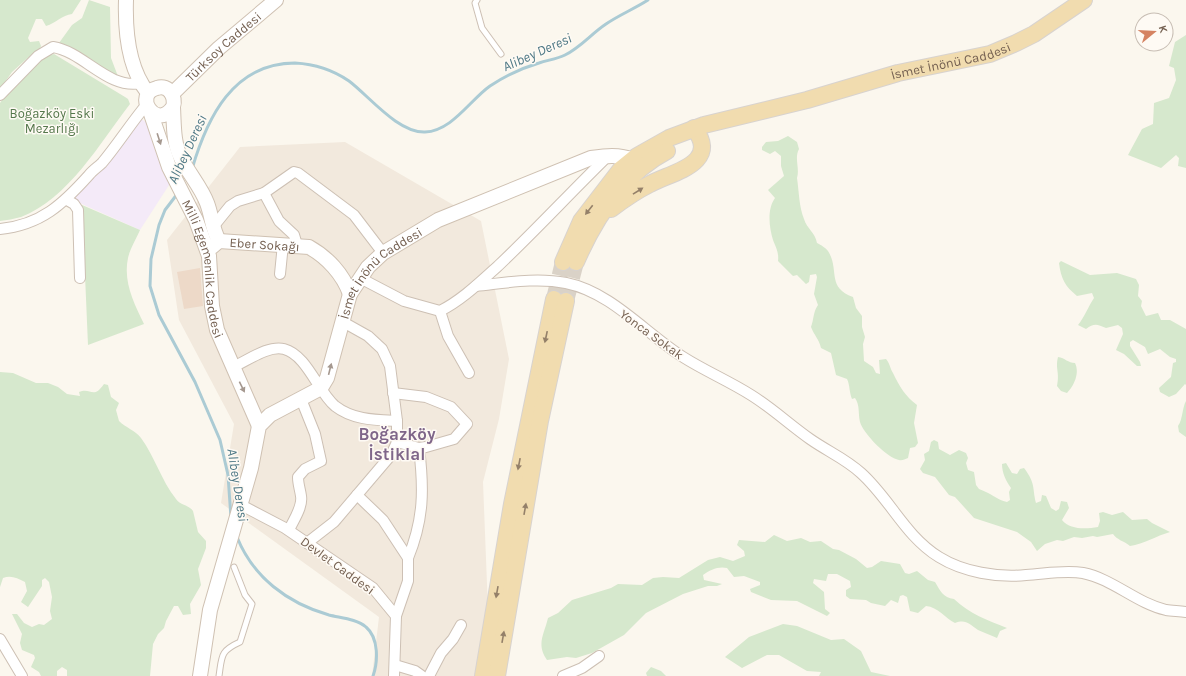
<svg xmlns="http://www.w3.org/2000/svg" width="1186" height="676" font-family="Karla,sans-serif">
<rect width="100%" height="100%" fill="#fbf7ee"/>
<path fill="#f2e9dd" d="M345 142 481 221 509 359 499 419 483 482 489 635 493 676H372L379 617 221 503 234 424 179 320 167 240 240 147Z"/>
<path fill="#f4eaf8" d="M140 118 147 123 171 182 140 230 73 200Z"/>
<g fill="#d6e8cd">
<path d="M0 0H81L72 14C62 15 56 23 46 26L42 19H36L28 38 30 42 39 41 41 46 39 51 32 54 12 72 0 89Z"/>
<path d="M89 0 110 7 111 58 119 79 113 78 59 43 72 25 82 18Z"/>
<path d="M1186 35V168L1178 166 1179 158 1176 155 1161 168 1128 155 1142 129 1153 124 1154 103 1169 98 1176 80 1174 68 1169 66 1175 42Z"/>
<path d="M54 54 125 97 128 99 130 104C100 143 68 199 21 217 14 219 7 220 0 221V103C13 85 32 60 54 54Z"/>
<path d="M788 136 797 142 799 149C794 158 800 168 797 178 799 191 799 207 804 219 807 229 815 232 817 243 821 245 826 248 828 251 840 270 826 287 853 297L856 308 862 316V327L865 337 863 344 864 361 873 367 876 373 880 374 879 360 886 359C890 364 890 368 893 373 899 386 906 397 917 405L914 423 918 443 915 447 910 448 908 458C905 459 902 461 899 460 887 458 863 433 860 422 858 413 860 405 855 398L852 399C849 392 850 385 847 379L836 375 831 353 821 348C819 339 814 335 811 327 814 319 813 312 818 305L814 294 817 277 816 274 810 275 809 282 806 284 797 275 793 276 778 261C779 252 776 248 773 240 769 227 767 209 775 198L768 190 784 176 781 166V156L775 151 770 154 762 150V147L766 142 778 141Z"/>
<path d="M82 205 140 230C136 239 130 249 128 258 123 282 134 303 144 324L88 345Z"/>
<path d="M1061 261 1090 275 1117 273 1136 279 1139 285 1138 296 1142 301 1141 306 1146 316 1158 313 1161 320H1170L1186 329V385L1185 384 1176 394 1169 397 1160 392 1159 388 1171 377 1173 363 1176 362V359L1170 357 1160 349 1148 354 1145 347 1133 340 1130 342V346L1140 362 1141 366H1137L1124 354 1116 350 1123 334 1122 328 1118 325 1106 328C1097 324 1094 323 1086 329L1078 325C1084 318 1088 307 1094 298L1092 293 1077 296C1065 286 1061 279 1059 263Z"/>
<path d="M1058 357C1065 358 1068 363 1075 363 1080 373 1074 386 1067 393L1061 391 1057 386C1060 372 1055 369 1058 357Z"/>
<path d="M0 372 13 373 36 383H48L58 387 67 394 80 396 79 392C91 387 93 400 104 384L108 385 111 397 119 403 116 410 119 421C126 428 135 430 141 438 155 457 161 480 176 499 180 505 189 505 193 511L198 532 206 541V548L198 569 201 585 190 604 191 614 183 615 178 606H174L166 621 164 628 158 634 153 644 150 676H67V670L62 667 57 671V676H41L39 672 31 667 35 658 34 655 22 650 20 643 22 634 12 614H17L24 623 32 627 39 624 44 625 52 619 50 611 52 597 49 582 45 578 42 580V586L28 607 21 602 27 591 25 582C17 578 11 575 3 578L0 587Z"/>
<path d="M1186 401V437L1179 432 1178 426C1183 419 1182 408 1186 401Z"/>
<path d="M934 440 938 442 939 449 950 455 959 450 966 453 968 458 966 463 968 470 974 472 976 485 979 489C991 493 997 500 1007 502L1010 500 1009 492 1011 488C1006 481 1002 473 1002 464L1006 463 1012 473 1017 474 1020 469 1024 468C1036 484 1032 487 1036 503L1041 501 1042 495 1046 496 1051 508 1056 511 1059 509 1061 501 1067 502 1069 508 1062 520C1070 530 1086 529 1098 527L1100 521 1099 513 1103 512 1112 515 1123 512 1132 520 1147 519 1152 523 1170 532C1156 536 1144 544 1130 546 1124 541 1117 540 1113 534L1097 537 1093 536 1082 538 1074 537 1063 541 1057 540 1045 544 1037 551 1031 542 1017 532 974 518 955 497 949 495 935 477 923 473 920 469 925 460 924 454 929 451 931 442Z"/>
<path d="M774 535 787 541 801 538 810 542 821 541 833 549 839 550 856 559 867 568 872 567 881 561 900 564 905 573 909 574 917 571 928 580 935 582C940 590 943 598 954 599 970 614 987 620 1007 628L1000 631 997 638C991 635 984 633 978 630 969 624 966 619 955 623 945 618 938 607 926 606L918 613 910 611 907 597 903 595 900 596 898 603 891 600 885 606 871 603 866 600 850 599 846 596V590L851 587 850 581 837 574H828L826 581 814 579 813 583 824 592 825 609 830 613 827 616 797 601 771 600 751 592 750 589 760 585V582L744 576 734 577 727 568C718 566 710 570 703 575L704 580 722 584 717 586H708L683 594 646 613 624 635 592 653 576 658 567 657 547 660C536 644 544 635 548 618L558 613 572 600 611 588 618 584 642 585 653 578 663 577 679 578 708 560 720 557 733 561 745 556 744 551 737 545 739 540 765 542Z"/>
<path d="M783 624 797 626 831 640 844 639 861 651 871 672 890 676H819L821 672 807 671 779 655H767L742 668 725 657 749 637Z"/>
<path d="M651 667 661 671 666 676H647L646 673Z"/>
</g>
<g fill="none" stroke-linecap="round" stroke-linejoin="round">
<g stroke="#abcbd4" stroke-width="3">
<path d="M192 169C207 118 233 63 295 63 314 64 333 70 349 81 369 96 398 133 425 132 452 131 470 100 490 86 505 76 522 68 539 63 548 60 557 59 565 55 581 47 591 34 606 24 619 15 634 9 648 0"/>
<path d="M178 193 165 210 159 225 151 259 150 286 159 315 195 382 220 440 228 475 231 518"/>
<path d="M237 537C253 577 287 603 329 615 341 618 357 619 366 627 379 638 378 662 373 676"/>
</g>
</g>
<path fill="#edd9c8" d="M200 268 203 306 184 309 177 272Z"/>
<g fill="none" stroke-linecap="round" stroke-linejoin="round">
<g stroke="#dad2c7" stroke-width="16" stroke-dasharray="16 8" stroke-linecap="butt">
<path d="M554 299 563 262"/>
<path d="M566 301 576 262"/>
</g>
<defs>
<g id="lane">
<path d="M477 0 475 3 482 28 501 54"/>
<path d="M219 676C222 656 220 651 240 642L252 604 245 595 234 567"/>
</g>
<g id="street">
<path d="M0 95 38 56 53 47C84 52 108 90 141 83"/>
<path d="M264 193 279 221 294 235 297 245"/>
<path d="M67 200 74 204 78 210 80 278"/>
<path d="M213 227 230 206 238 201 264 193 294 172 298 173 354 215 383 253"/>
<path d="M0 229C41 225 63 204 89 175 93 170 98 167 102 163 118 144 131 123 147 104"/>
<path d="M280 274 283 244"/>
<path d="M360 278 404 301 440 311C462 300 480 282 498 266 536 230 571 192 609 155"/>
<path d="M476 286C505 283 536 277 566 283 611 292 645 333 683 357 705 371 729 381 751 395 772 408 790 425 810 439 827 451 846 459 861 473 890 499 905 536 939 557 963 572 998 578 1026 575 1045 574 1064 570 1083 573 1113 579 1136 603 1166 610 1172 611 1179 611 1186 612"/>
<path d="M440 311 448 336 469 373"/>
<path d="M233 367C247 361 268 345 284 349 307 355 318 392 335 406 353 420 375 420 397 421"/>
<path d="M393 393 426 397 451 407 467 424 454 439 426 447 419 448 397 442"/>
<path d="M357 495 383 520 408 558V581L396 616"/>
<path d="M241 505 285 528 373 588 396 616 394 676"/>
<path d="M289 530C293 521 303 507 301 496 300 489 298 484 298 477L305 469 321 461 315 434 301 399"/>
<path d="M307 543 334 522 391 455 397 442V421L390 366 382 349 368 336 343 322"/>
<path d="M408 558C424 519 424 489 419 448"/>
<path d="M0 639 22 676"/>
<path d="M395 665 415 671 422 676"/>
<path d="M429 676 441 653 453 639 461 625"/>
<path d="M563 676 582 668 599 656"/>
</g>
<g id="secondary">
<path d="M126 0C125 31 128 68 148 93"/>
<path id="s1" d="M172 94 219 48 276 0"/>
<path d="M173 107C156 132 132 94 157 88 169 84 176 97 173 107 174 124 173 143 181 158 189 174 201 187 207 203 212 216 212 229 219 241"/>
<path id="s2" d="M150 111 169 167 196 220 209 256 212 306 217 330 259 426"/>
<path id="s3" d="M212 247 219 241 309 247C327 257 343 274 350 294"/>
<path id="s4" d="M200 676 210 610 251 468 259 426 270 415 321 388 327 378 350 294 368 267 383 253 438 220 591 158C605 156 619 154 633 160"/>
</g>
<g id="primary">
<path d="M611 209C623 200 636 191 650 184 672 172 721 164 694 128"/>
<path id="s5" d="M563 262 581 221 621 169 637 156 669 138 704 125 807 100 898 73 990 54 1016 43 1034 34 1084 0"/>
<path d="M576 262C595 218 623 174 667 151"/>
<path d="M483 676 512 504 554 299"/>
<path d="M497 676 540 421 566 301"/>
</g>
</defs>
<use href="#lane" stroke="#cdc0b4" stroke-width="7"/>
<use href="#street" stroke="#cdc0b4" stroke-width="12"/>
<use href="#secondary" stroke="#cfc1b2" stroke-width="16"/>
<use href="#primary" stroke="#d8d3cf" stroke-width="18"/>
<use href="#lane" stroke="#fff" stroke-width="5"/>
<use href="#street" stroke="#fff" stroke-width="10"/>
<use href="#secondary" stroke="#fff" stroke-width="14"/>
<use href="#primary" stroke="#f1dcaf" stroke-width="16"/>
</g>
<defs><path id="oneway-solid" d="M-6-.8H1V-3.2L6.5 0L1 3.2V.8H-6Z"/></defs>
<g fill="#a5988f">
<use href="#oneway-solid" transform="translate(159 139) rotate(72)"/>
<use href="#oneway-solid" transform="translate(330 369) rotate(-76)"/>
<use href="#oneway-solid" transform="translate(242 387) rotate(64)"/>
</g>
<g fill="#948069">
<use href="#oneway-solid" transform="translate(638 191) rotate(-32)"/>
<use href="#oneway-solid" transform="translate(589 210) rotate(128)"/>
<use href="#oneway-solid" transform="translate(546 337) rotate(102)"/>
<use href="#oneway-solid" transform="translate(519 464) rotate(101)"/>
<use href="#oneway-solid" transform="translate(525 509) rotate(-80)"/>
<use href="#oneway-solid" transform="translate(497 592) rotate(100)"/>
<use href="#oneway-solid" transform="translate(503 637) rotate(-80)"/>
</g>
<g text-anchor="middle" stroke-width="3" stroke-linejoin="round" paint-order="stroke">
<g font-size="13" fill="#756152" stroke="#fefaf4">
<text dy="5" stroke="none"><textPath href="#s1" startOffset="70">Türksoy Caddesi</textPath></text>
<text dy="5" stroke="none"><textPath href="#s5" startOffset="460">İsmet İnönü Caddesi</textPath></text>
<text dy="5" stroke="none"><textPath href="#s3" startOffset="55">Eber Sokağı</textPath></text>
<text dy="5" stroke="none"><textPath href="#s2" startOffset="168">Milli Egemenlik Caddesi</textPath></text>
<text dy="5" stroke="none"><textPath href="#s4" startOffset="465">İsmet İnönü Caddesi</textPath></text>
<text transform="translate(652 334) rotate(36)" y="5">Yonca Sokak</text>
<text transform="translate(338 565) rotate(36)" y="5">Devlet Caddesi</text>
</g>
<g font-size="13" fill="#55784c" stroke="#fefaf4">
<text x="52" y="118">Boğazköy Eski<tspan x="52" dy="15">Mezarlığı</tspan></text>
</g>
<g font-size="14" font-style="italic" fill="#4e7885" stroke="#fefaf4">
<text transform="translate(537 52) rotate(-24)" y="5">Alibey Deresi</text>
<text transform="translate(187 149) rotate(-65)" y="5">Alibey Deresi</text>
<text transform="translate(238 485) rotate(81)" y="5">Alibey Deresi</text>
</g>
<g font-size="17" font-weight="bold" fill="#7f6689" stroke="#fefaf4">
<text x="397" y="440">Boğazköy<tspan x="397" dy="20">İstiklal</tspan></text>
</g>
</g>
<g transform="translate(1154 32) rotate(72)"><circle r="19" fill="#fefaf4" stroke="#c7bdb3"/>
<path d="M0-3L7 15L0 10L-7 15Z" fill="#d58362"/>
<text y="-6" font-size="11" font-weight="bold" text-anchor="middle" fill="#756152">K</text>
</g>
</svg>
